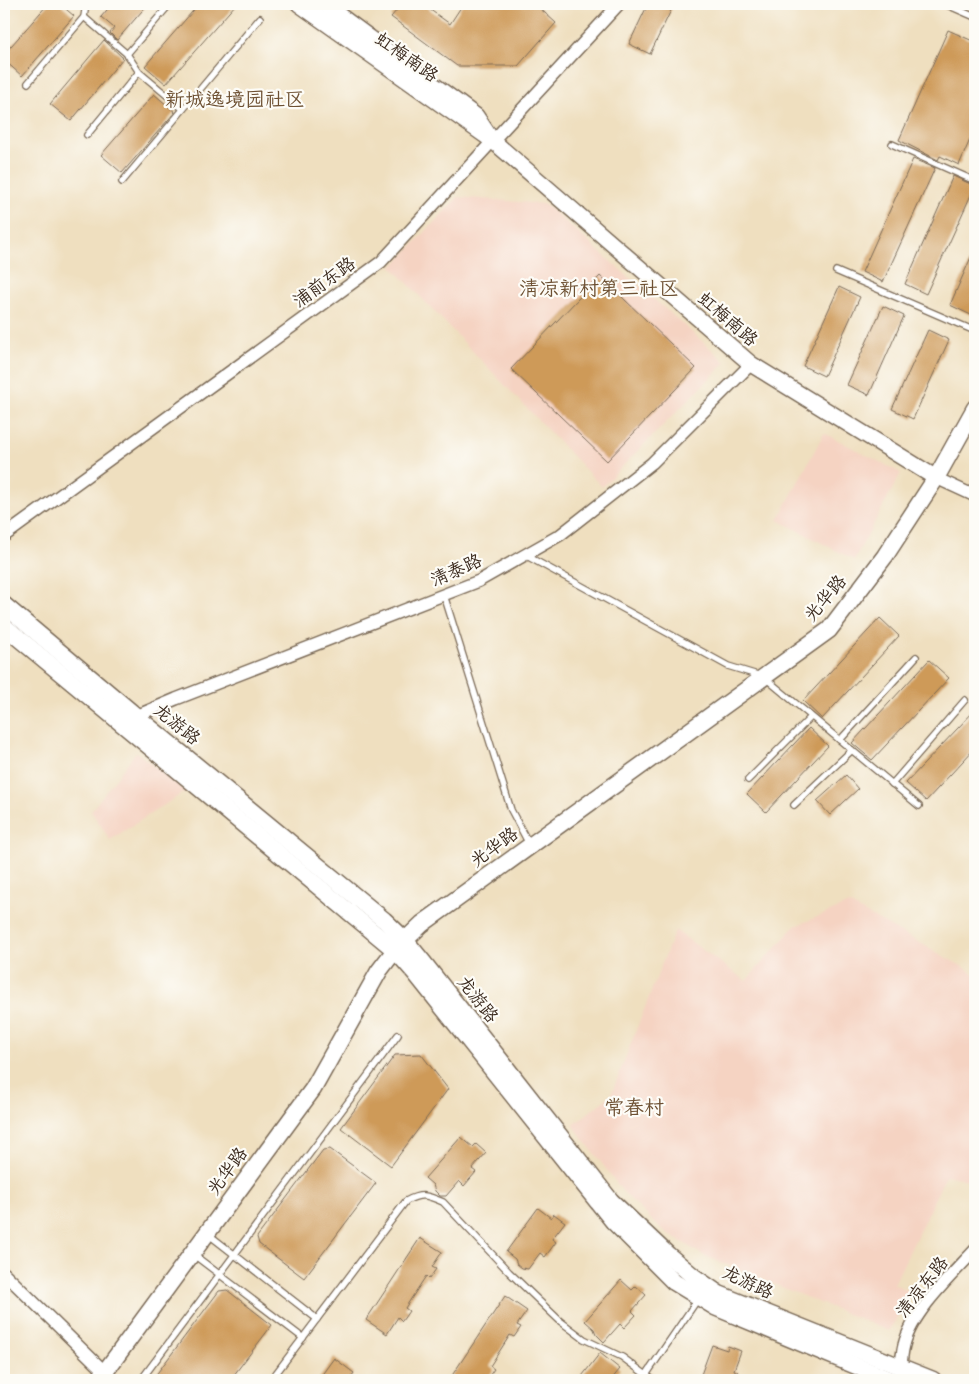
<svg xmlns="http://www.w3.org/2000/svg" width="979" height="1384" font-family="'Playpen Sans','LXGW WenKai TC',sans-serif">
<rect width="100%" height="100%" fill="#fdfcf7"/>
<filter id="ink" filterUnits="userSpaceOnUse"><feTurbulence type="fractalNoise" baseFrequency=".02" numOctaves="2"/><feDisplacementMap in="SourceGraphic" scale="10" xChannelSelector="R" yChannelSelector="G"/><feConvolveMatrix kernelMatrix="1 2 1 2 8 2 1 2 1" color-interpolation-filters="sRGB"/></filter>
<filter id="wash" filterUnits="userSpaceOnUse"><feTurbulence type="fractalNoise" baseFrequency=".0096" numOctaves="4" result="noise"/><feDisplacementMap in="SourceGraphic" scale="20" xChannelSelector="R" yChannelSelector="G"/><feGaussianBlur stdDeviation="1.12" result="paint"/><feColorMatrix in="noise" values="0 0 0 0 0 0 0 0 0 0 0 0 0 0 0 0 0 1.4 0 .05"/><feComposite in="paint" operator="in"/></filter>
<g filter="url(#wash)">
<rect width="100%" height="100%" fill="#efdfbf"/>
<g fill="#f5d3c2">
<path d="M458 197 545 204 726 362 602 487 392 267Z"/>
<path d="M824 433 901 473 854 560 778 520Z"/>
<path d="M136 752 186 791 110 840 91 811Z"/>
<path d="M849 904 967 969 975 975V1162L968 1180 946 1175 894 1284 912 1292 889 1331 703 1255 662 1230 624 1193 573 1125 611 1095 675 930 746 981 795 926Z"/>
</g>
<g id="blocks">
<g fill="#ce9a59">
<path d="M48 4H60L74 16 22 76 4 60V54Z"/>
<path d="M112 4H148L117 40 110 33 114 28 101 17Z"/>
<path d="M199 4H236L166 84 145 66Z"/>
<path d="M402 4H422L450 24 463 4H535L556 23 518 66H457L391 17Z"/>
<path d="M648 4H674L650 54 629 44Z"/>
<path d="M948 30 975 42V128L959 165 940 156 938 160 899 140Z"/>
<path d="M104 40 123 58 71 121 50 104Z"/>
<path d="M154 94 175 112 122 173 101 155Z"/>
<path d="M913 159 935 168 883 282 862 272Z"/>
<path d="M953 176 975 186 926 294 905 284Z"/>
<path d="M975 248V305L971 315 950 305Z"/>
<path d="M600 276 696 368 607 461 511 369Z"/>
<path d="M839 287 860 297 824 376 803 366Z"/>
<path d="M883 306 904 316 869 395 847 385Z"/>
<path d="M928 330 949 340 913 419 892 409Z"/>
<path d="M880 618 899 636 822 719 803 701Z"/>
<path d="M929 660 949 678 872 760 852 743Z"/>
<path d="M975 710V748L926 801 906 783Z"/>
<path d="M809 728 828 746 766 812 747 794Z"/>
<path d="M846 775 858 789 830 815 817 801Z"/>
<path d="M421 1054 448 1089 391 1166 341 1128 395 1055Z"/>
<path d="M461 1137 473 1147 476 1144 486 1153 472 1169 476 1172 464 1186 459 1181 446 1196H440L435 1191 433 1185 425 1178Z"/>
<path d="M330 1149 376 1183 304 1278 259 1244 257 1237 323 1150Z"/>
<path d="M538 1208 551 1218 554 1214 565 1222 552 1239 556 1242 545 1257 540 1253 528 1269 522 1268 517 1264 515 1259 506 1252Z"/>
<path d="M420 1238 442 1252 432 1267 436 1269 429 1279 426 1276 405 1308 409 1311 402 1321 398 1317 387 1334 366 1320Z"/>
<path d="M621 1280 632 1290 636 1286 646 1295 632 1311 636 1315 624 1328 620 1324 604 1342 596 1334 594 1329 585 1321Z"/>
<path d="M227 1290 272 1325 230 1380H152L219 1291Z"/>
<path d="M505 1296 527 1311 517 1325 521 1327 514 1337 510 1335 490 1366 494 1369 487 1379 482 1376 479 1380H449Z"/>
<path d="M712 1345 727 1350 728 1346 741 1351 734 1370 738 1372 735 1380H699Z"/>
<path d="M600 1353 620 1369 611 1380H579Z"/>
<path d="M334 1358 354 1373 349 1380H318Z"/>
</g>
</g>
</g>
<g filter="url(#ink)">
<use href="#blocks" fill-opacity="0" stroke="#7a6956" stroke-width="1"/>
<g fill="none" stroke-linecap="round" stroke-linejoin="round">
<defs>
<g id="service">
<path d="M945 4 975 17"/>
<path d="M84 17 127 54 139 72 183 109"/>
<path d="M127 54 170 4"/>
<path d="M28 83 84 17 86 4"/>
<path d="M87 135 139 72"/>
<path d="M892 144 975 181"/>
<path d="M122 182 260 18"/>
<path d="M836 271 975 331"/>
<path d="M525 555 728 666 764 677 919 806"/>
<path d="M444 595 511 810 530 846"/>
<path d="M840 740 916 657"/>
<path d="M748 780 811 717"/>
<path d="M892 784 965 700"/>
<path d="M794 805 852 750"/>
<path d="M208 1234 317 1319"/>
<path d="M194 1255 303 1338"/>
<path d="M646 1375 698 1299"/>
<path d="M141 1380 398 1035"/>
<path d="M271 1380 406 1201C421 1193 427 1195 443 1202L509 1272 560 1321 584 1339 622 1357 653 1380"/>
</g>
<g id="minor">
<path d="M936 478 975 496"/>
<path d="M4 536 381 262 619 4"/>
<path d="M133 720 136 716 176 699 479 581 560 535 652 463 751 364"/>
<path d="M4 1273 105 1372"/>
<path d="M900 1380C901 1369 901 1356 904 1345 912 1312 952 1275 975 1250"/>
</g>
<g id="tertiary">
<path d="M299 4 493 141 751 364 936 478"/>
<path d="M324 4 476 116 488 134"/>
</g>
<g id="secondary">
<path d="M4 605 136 716 384 920 405 940 423 962 611 1201 668 1255 693 1276 719 1294 933 1380"/>
<path d="M4 626 395 950 416 974 613 1221 674 1282 715 1307 890 1380"/>
<path d="M99 1380 313 1089 379 971 395 950 422 924 829 630 885 556 936 478 975 408"/>
</g>
</defs>
<use href="#service" stroke="#7a6956" stroke-width="8"/>
<use href="#minor" stroke="#7a6956" stroke-width="14"/>
<use href="#tertiary" stroke="#7a6956" stroke-width="18"/>
<use href="#secondary" stroke="#7a6956" stroke-width="19"/>
<use href="#service" stroke="#fff" stroke-width="5.5"/>
<use href="#minor" stroke="#fff" stroke-width="11"/>
<use href="#tertiary" stroke="#fff" stroke-width="15"/>
<use href="#secondary" stroke="#fff" stroke-width="16"/>
</g>
</g>
<g text-anchor="middle" stroke-width="4.5" stroke-linejoin="round" paint-order="stroke">
<g font-size="18" fill="#3b2a1e" stroke="#fdfcf7">
<text transform="translate(407 57) rotate(35)" y="6">虹梅南路</text>
<text transform="translate(324 282) rotate(-36)" y="6">浦前东路</text>
<text transform="translate(728 319) rotate(41)" y="6">虹梅南路</text>
<text transform="translate(456 570) rotate(-24)" y="6">清泰路</text>
<text transform="translate(825 598) rotate(-50)" y="6">光华路</text>
<text transform="translate(177 724) rotate(39)" y="6">龙游路</text>
<text transform="translate(494 847) rotate(-36)" y="6">光华路</text>
<text transform="translate(478 999) rotate(52)" y="6">龙游路</text>
<text transform="translate(227 1171) rotate(-54)" y="6">光华路</text>
<text transform="translate(748 1282) rotate(25)" y="6">龙游路</text>
<text transform="translate(922 1287) rotate(-52)" y="6">清凉东路</text>
</g>
<g font-size="20" fill="#6e5133" stroke="#fdfcf7">
<text x="235" y="106">新城逸境园社区</text>
<text x="599" y="295">清凉新村第三社区</text>
<text x="634" y="1114">常春村</text>
</g>
</g>
<rect width="979" height="1384" fill="none" stroke="#fdfcf7" stroke-width="20"/>
</svg>
